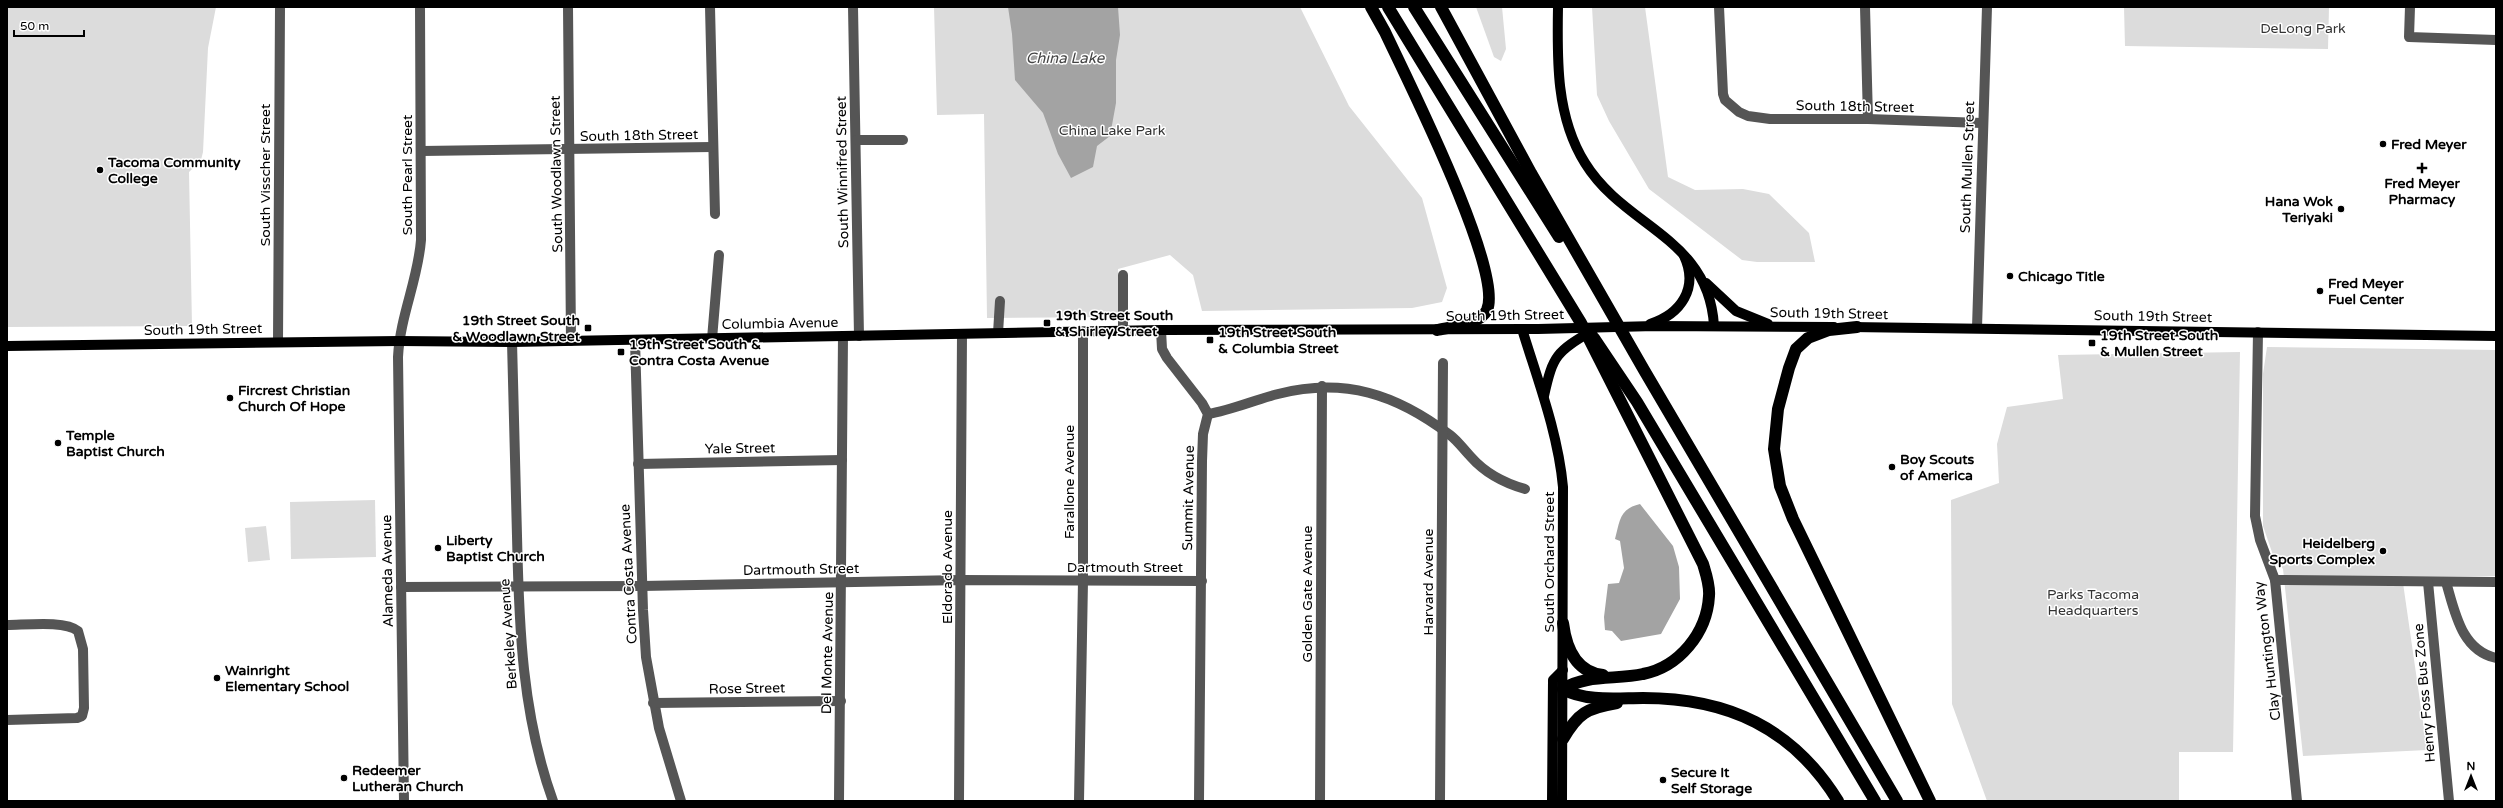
<svg xmlns="http://www.w3.org/2000/svg" width="2503" height="808" font-family="'Varela Round',sans-serif">
<rect width="100%" height="100%" fill="#fff"/>
<g fill="#dcdcdc">
<path d="M7 7H216L208 48 203 152 201 160 189 172 192 326 7 327Z"/>
<path d="M934 7H1300L1349 106 1422 198 1447 288 1442 302 1412 308 1202 311 1193 275 1170 255 1118 269 1120 317 987 318 984 114 937 115Z"/>
<path d="M1476 7H1502L1506 49 1501 61 1494 57Z"/>
<path d="M1592 7H1645L1668 177 1695 190 1743 189 1769 194 1809 233 1815 262H1757L1742 260 1649 189 1609 121 1597 95Z"/>
<path d="M2124 7H2329L2328 49 2125 46Z"/>
<path d="M2267 347 2496 350V576H2402L2427 750 2303 756 2283 569 2274 558 2263 526V374Z"/>
<path d="M2240 352 2233 752H2179V801H1987L1952 704 1951 500 1999 483 1997 444 2007 407 2063 399 2058 355Z"/>
<path d="M375 500 376 557 291 559 290 502Z"/>
<path d="M266 526 270 560 248 562 245 528Z"/>
</g>
<g fill="#a3a3a3">
<path d="M1008 7H1118L1120 35 1116 60V103L1110 136 1097 146 1093 167 1071 178 1058 154 1043 113 1015 80 1012 34Z"/>
<path d="M1640 504 1673 546 1679 567 1680 599 1661 634 1621 641 1612 631 1605 630 1604 617 1608 584 1619 583 1624 568 1620 541 1615 539C1620 521 1619 509 1640 504Z"/>
</g>
<g fill="none" stroke-linecap="round" stroke-linejoin="round">
<g stroke="#555" stroke-width="10">
<path d="M568 7 571 341"/>
<path d="M710 7 715 214"/>
<path d="M853 7 859 336"/>
<path d="M1719 7 1723 94 1725 100 1739 112 1748 116 1770 119H1868L1982 123"/>
<path d="M1865 7 1868 119"/>
<path d="M2410 7 2409 37 2496 40"/>
<path d="M856 140H903"/>
<path d="M422 151 712 147"/>
<path d="M1123 275V331"/>
<path d="M1977 328 1987 7"/>
<path d="M1161 330 1162 349 1167 358 1202 403 1208 414 1203 434 1202 461 1199 801"/>
<path d="M2258 332 2255 516 2260 540 2275 580 2297 801"/>
<path d="M998 333 1000 301"/>
<path d="M712 339 719 255"/>
<path d="M635 341 643 610 646 657 659 728 681 801"/>
<path d="M278 342 280 8"/>
<path d="M512 342C514 407 515 471 517 536 519 627 522 715 553 801"/>
<path d="M1208 414C1232 410 1254 400 1278 394 1344 377 1396 394 1450 435 1458 441 1464 450 1471 457 1486 474 1504 483 1525 489"/>
<path d="M638 464 842 460"/>
<path d="M2275 580 2496 582"/>
<path d="M2428 582 2449 801"/>
<path d="M2446 582C2455 612 2461 650 2496 658"/>
<path d="M401 587 642 586 961 580 1202 581"/>
<path d="M7 625C25 625 65 620 78 631L83 649 84 708 82 716 77 718 7 720"/>
<path d="M653 703 841 701"/>
<path d="M404 801 398 357C400 316 418 280 421 240L420 7"/>
<path d="M839 801 843 336"/>
<path d="M959 801 962 334"/>
<path d="M1079 801 1083 581V332"/>
<path d="M1320 801 1322 386"/>
<path d="M1440 801 1443 363"/>
</g>
<g stroke="#000" stroke-width="10">
<path d="M1558 7C1557 60 1556 117 1585 163 1625 228 1709 237 1714 326"/>
<path d="M1706 283 1736 311 1768 324"/>
<path d="M1650 324C1681 314 1699 288 1684 256"/>
<path d="M1850 327 2496 336"/>
<path d="M1522 329C1538 381 1558 433 1563 487L1562 801"/>
<path d="M7 346 399 341 512 342 1161 330 1538 329 1655 326 1834 327"/>
<path d="M1544 396C1553 354 1557 352 1593 330"/>
<path d="M1552 801 1553 680 1563 670"/>
</g>
<g stroke="#000" stroke-width="12">
<path d="M1371 7 1385 32C1406 77 1504 271 1487 310 1480 325 1450 327 1437 330"/>
<path d="M1388 7 1581 323 1703 564C1706 574 1710 585 1709 596 1707 633 1679 667 1643 674 1616 680 1587 674 1563 689 1586 702 1618 698 1643 698 1728 698 1793 728 1838 801"/>
<path d="M1414 7 1559 237"/>
<path d="M1441 7 1531 173 1644 370 1897 801"/>
<path d="M1857 327 1829 330 1808 338 1796 349 1789 368 1778 409 1774 449 1780 486 1793 519 1930 801"/>
<path d="M1594 338 1637 402 1875 801"/>
<path d="M1563 623C1566 647 1575 672 1603 675"/>
<path d="M1563 739C1578 713 1587 708 1617 703"/>
</g>
</g>
<g fill="#000" stroke="#fff" stroke-width="1.5">
<circle cx="2383" cy="144" r="4"/>
<path d="M2420 162h4v4h4v4h-4v4h-4v-4h-4v-4h4z"/>
<circle cx="100" cy="170" r="4"/>
<circle cx="2341" cy="209" r="4"/>
<circle cx="2010" cy="276" r="4"/>
<circle cx="2320" cy="291" r="4"/>
<rect x="1043" y="319" width="8" height="8" rx="2"/>
<rect x="584" y="324" width="8" height="8" rx="2"/>
<rect x="1206" y="336" width="8" height="8" rx="2"/>
<rect x="2088" y="339" width="8" height="8" rx="2"/>
<rect x="617" y="348" width="8" height="8" rx="2"/>
<circle cx="230" cy="398" r="4"/>
<circle cx="58" cy="443" r="4"/>
<circle cx="1892" cy="467" r="4"/>
<circle cx="438" cy="548" r="4"/>
<circle cx="2383" cy="551" r="4"/>
<circle cx="217" cy="678" r="4"/>
<circle cx="344" cy="778" r="4"/>
<circle cx="1663" cy="780" r="4"/>
</g>
<g text-anchor="middle" stroke-width="3" stroke-linejoin="round" paint-order="stroke">
<g font-size="14" fill="#333" stroke="#fff">
<text x="2303" y="33">DeLong Park</text>
<text x="1112" y="135">China Lake Park</text>
<text x="2093" y="599">Parks Tacoma<tspan x="2093" dy="16">Headquarters</tspan></text>
</g>
<g font-size="14" fill="#000" stroke="#fff">
<text transform="translate(1855 106) rotate(1)" y="5">South 18th Street</text>
<text transform="translate(639 135) rotate(-1)" y="5">South 18th Street</text>
<text transform="translate(1967 167) rotate(-88)" y="5">South Mullen Street</text>
<text transform="translate(842 172) rotate(-91)" y="5">South Winnifred Street</text>
<text transform="translate(556 174) rotate(-91)" y="5">South Woodlawn Street</text>
<text transform="translate(265 175) rotate(-90)" y="5">South Visscher Street</text>
<text transform="translate(407 175) rotate(-90)" y="5">South Pearl Street</text>
<text transform="translate(1829 313) rotate(1)" y="5">South 19th Street</text>
<text transform="translate(1505 315) rotate(-1)" y="5">South 19th Street</text>
<text transform="translate(2153 316) rotate(1)" y="5">South 19th Street</text>
<text transform="translate(780 323) rotate(-1)" y="5">Columbia Avenue</text>
<text transform="translate(203 329) rotate(-1)" y="5">South 19th Street</text>
<text transform="translate(740 448) rotate(-1)" y="5">Yale Street</text>
<text transform="translate(1069 482) rotate(-90)" y="5">Farallone Avenue</text>
<text transform="translate(1188 498) rotate(-89)" y="5">Summit Avenue</text>
<text transform="translate(1549 562) rotate(-90)" y="5">South Orchard Street</text>
<text transform="translate(947 567) rotate(-90)" y="5">Eldorado Avenue</text>
<text x="1125" y="572">Dartmouth Street</text>
<text transform="translate(801 569) rotate(-1)" y="5">Dartmouth Street</text>
<text transform="translate(387 571) rotate(-91)" y="5">Alameda Avenue</text>
<text transform="translate(628 574) rotate(-93)" y="5">Contra Costa Avenue</text>
<text transform="translate(1428 582) rotate(-90)" y="5">Harvard Avenue</text>
<text transform="translate(1307 594) rotate(-90)" y="5">Golden Gate Avenue</text>
<text transform="translate(508 634) rotate(-94)" y="5">Berkeley Avenue</text>
<text transform="translate(2267 651) rotate(-97)" y="5">Clay Huntington Way</text>
<text transform="translate(827 653) rotate(-89)" y="5">Del Monte Avenue</text>
<text transform="translate(747 688) rotate(-1)" y="5">Rose Street</text>
<text transform="translate(2424 693) rotate(-95)" y="5">Henry Foss Bus Zone</text>
</g>
<g font-size="14" font-weight="bold" fill="#000" stroke="#fff" text-anchor="start">
<text x="2391" y="149">Fred Meyer</text>
<text x="108" y="167">Tacoma Community<tspan x="108" dy="16">College</tspan></text>
<text x="2422" y="188" text-anchor="middle">Fred Meyer<tspan x="2422" dy="16">Pharmacy</tspan></text>
<text x="2333" y="206" text-anchor="end">Hana Wok<tspan x="2333" dy="16">Teriyaki</tspan></text>
<text x="2018" y="281">Chicago Title</text>
<text x="2328" y="288">Fred Meyer<tspan x="2328" dy="16">Fuel Center</tspan></text>
<text x="1055" y="320">19th Street South<tspan x="1055" dy="16">&amp; Shirley Street</tspan></text>
<text x="580" y="325" text-anchor="end">19th Street South<tspan x="580" dy="16">&amp; Woodlawn Street</tspan></text>
<text x="1218" y="337">19th Street South<tspan x="1218" dy="16">&amp; Columbia Street</tspan></text>
<text x="2100" y="340">19th Street South<tspan x="2100" dy="16">&amp; Mullen Street</tspan></text>
<text x="629" y="349">19th Street South &amp;<tspan x="629" dy="16">Contra Costa Avenue</tspan></text>
<text x="238" y="395">Fircrest Christian<tspan x="238" dy="16">Church Of Hope</tspan></text>
<text x="66" y="440">Temple<tspan x="66" dy="16">Baptist Church</tspan></text>
<text x="1900" y="464">Boy Scouts<tspan x="1900" dy="16">of America</tspan></text>
<text x="446" y="545">Liberty<tspan x="446" dy="16">Baptist Church</tspan></text>
<text x="2375" y="548" text-anchor="end">Heidelberg<tspan x="2375" dy="16">Sports Complex</tspan></text>
<text x="225" y="675">Wainright<tspan x="225" dy="16">Elementary School</tspan></text>
<text x="352" y="775">Redeemer<tspan x="352" dy="16">Lutheran Church</tspan></text>
<text x="1671" y="777">Secure It<tspan x="1671" dy="16">Self Storage</tspan></text>
</g>
<g font-size="15" font-style="italic" fill="#444" stroke="#fff">
<text x="1065" y="63">China Lake</text>
</g>
</g>
<rect width="2503" height="808" fill="none" stroke="#000000" stroke-width="16"/>
<g transform="translate(2471 776)" stroke="#ffffff" stroke-width="3" paint-order="stroke">
<path d="M0-3L7 15L0 10L-7 15Z" fill="#000000"/>
<text y="-6" font-size="11" font-weight="bold" text-anchor="middle" fill="#000000">N</text>
</g>
<path d="M14 30v6h70v-6" fill="none" stroke="#000000" stroke-width="2"/>
<text x="20" y="30" font-size="12" fill="#000000" stroke="#ffffff" stroke-width="3" paint-order="stroke">50 m</text>
</svg>
